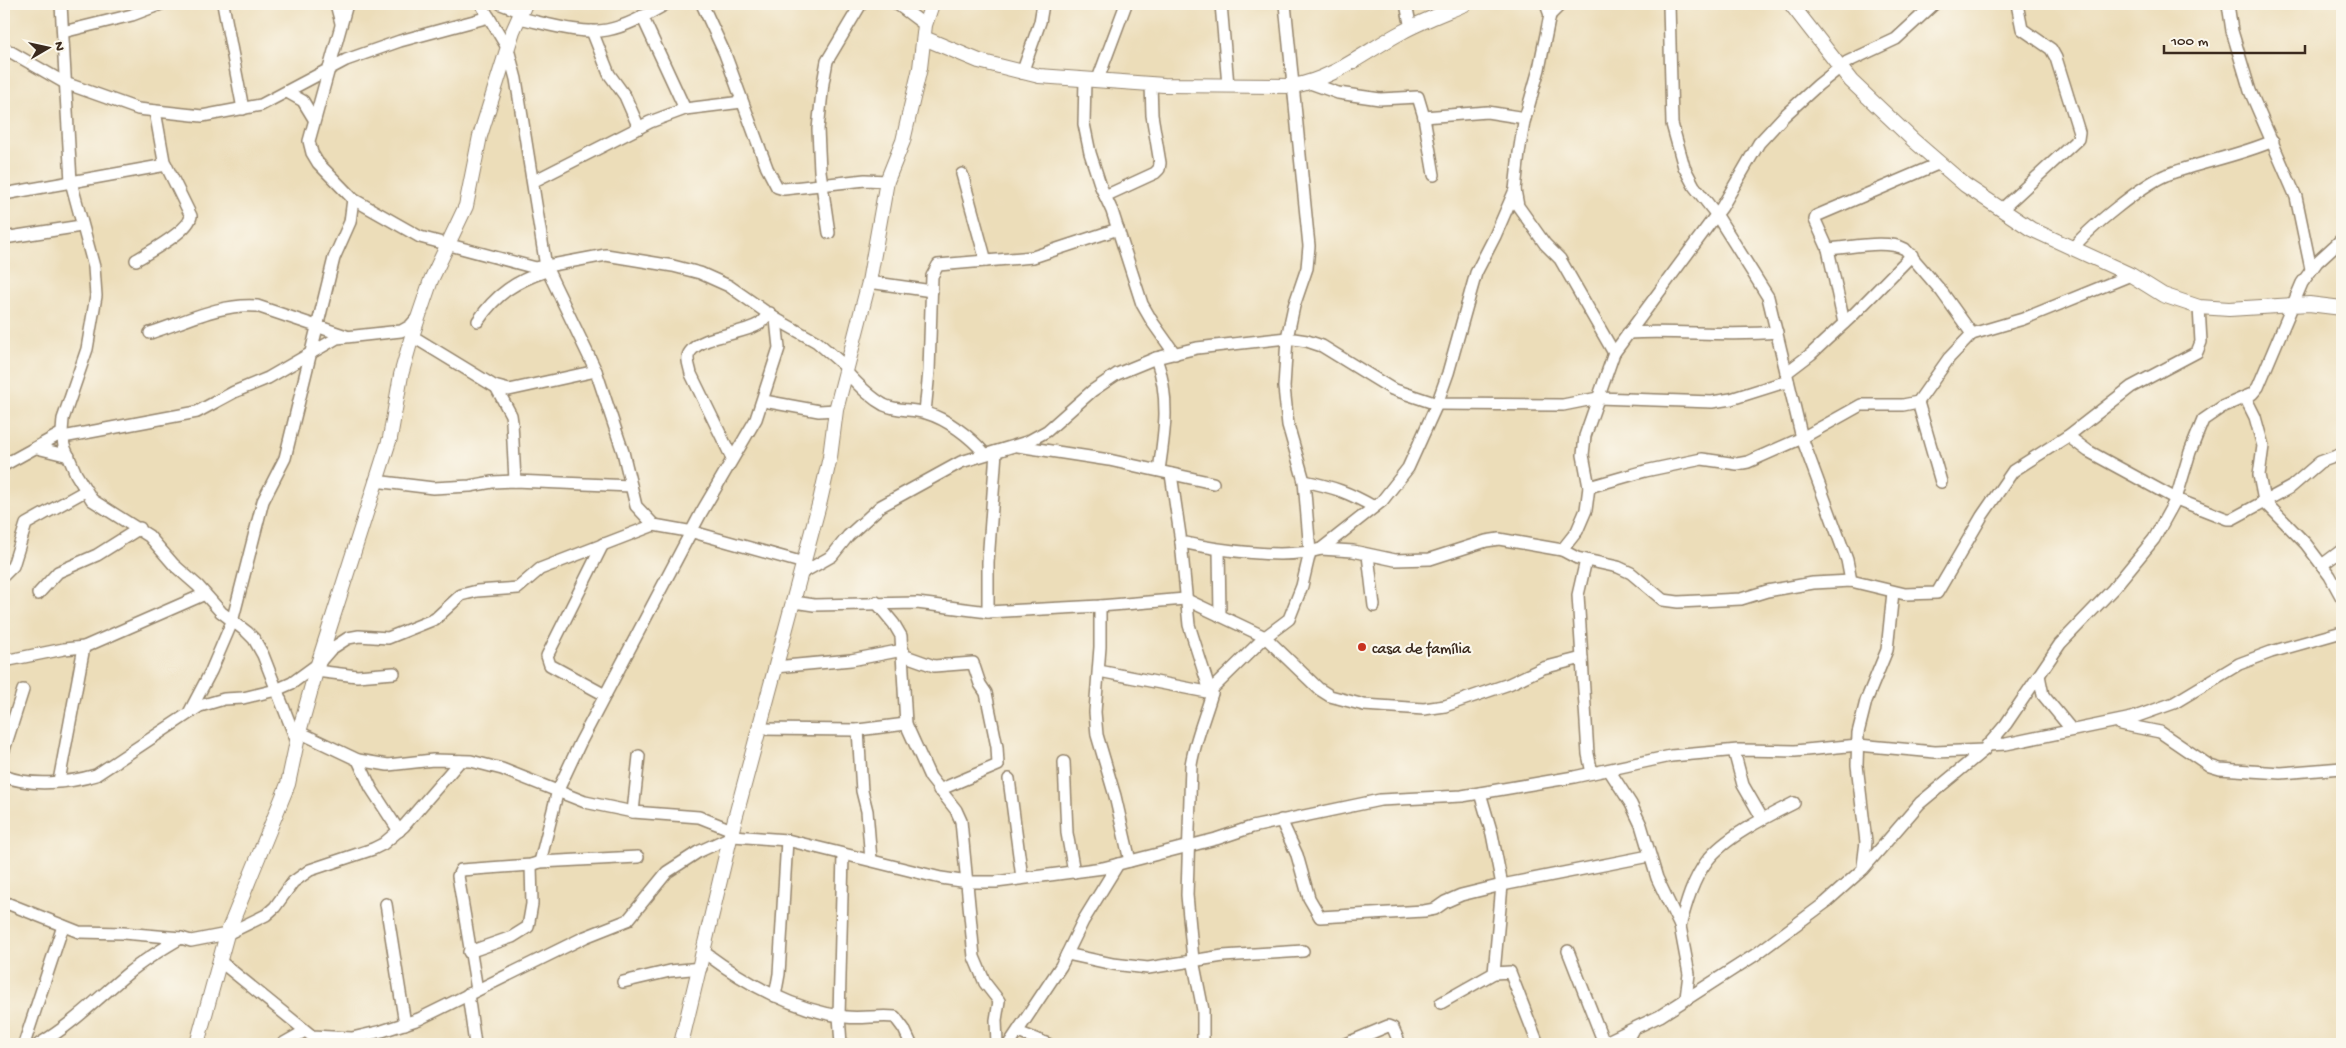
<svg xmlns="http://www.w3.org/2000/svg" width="2346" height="1048" font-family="'Gochi Hand',sans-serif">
<rect width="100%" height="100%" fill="#fbf7ec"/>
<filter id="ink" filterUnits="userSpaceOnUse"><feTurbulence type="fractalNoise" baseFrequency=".02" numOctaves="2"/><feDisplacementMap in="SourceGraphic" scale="10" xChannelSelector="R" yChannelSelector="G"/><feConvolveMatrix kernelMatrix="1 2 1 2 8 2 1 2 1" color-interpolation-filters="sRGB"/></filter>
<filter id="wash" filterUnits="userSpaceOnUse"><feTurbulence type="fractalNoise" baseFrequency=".0096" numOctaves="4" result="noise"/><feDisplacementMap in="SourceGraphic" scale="20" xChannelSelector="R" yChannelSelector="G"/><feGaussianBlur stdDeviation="1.12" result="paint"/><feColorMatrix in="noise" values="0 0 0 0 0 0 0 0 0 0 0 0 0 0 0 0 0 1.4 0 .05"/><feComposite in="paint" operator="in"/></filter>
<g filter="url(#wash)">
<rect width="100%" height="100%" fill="#ecddb9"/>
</g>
<g filter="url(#ink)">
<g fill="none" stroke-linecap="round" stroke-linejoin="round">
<defs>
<g id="minor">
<path d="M61 4 71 182 94 267 96 296 87 349 63 419 62 432 64 446 76 474 92 500 149 536 174 565 198 586 221 612 247 632 254 639 263 655 297 742"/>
<path d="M223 4 243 109"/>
<path d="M336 4 341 23"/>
<path d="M347 4 309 141 312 153 318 163 353 199 420 237 536 268 606 255 673 266 700 273 729 286 776 319 817 342 847 368"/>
<path d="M481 4 508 49 516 79 546 267 596 371 623 452 636 506 654 525 693 532 804 563"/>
<path d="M501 4 522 12"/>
<path d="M702 4 725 54 767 168 777 187 784 189 865 180 887 181"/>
<path d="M897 4 925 25"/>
<path d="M1221 4 1228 85"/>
<path d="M1406 4 1411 28"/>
<path d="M1546 4 1550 15 1539 69 1524 122 1519 153 1515 190 1518 206 1545 244 1560 259 1614 353"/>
<path d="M1669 4 1672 124 1684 167 1694 186 1716 214 1768 297 1802 438 1847 560 1851 581"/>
<path d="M2228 4 2232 31 2250 91 2296 197 2311 269"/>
<path d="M1550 15 1561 4"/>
<path d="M642 16 685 109"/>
<path d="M519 18C544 23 581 35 607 30 628 26 648 14 666 4"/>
<path d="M592 31 609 74 625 96 639 128"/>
<path d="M63 32 132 15 161 4"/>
<path d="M4 48 65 83 138 109 202 116 261 105 346 60 400 41 489 17"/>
<path d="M1022 73 1040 22 1043 4"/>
<path d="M1085 79 1084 124 1090 153 1101 187 1112 211 1142 304 1153 323 1175 354"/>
<path d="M1098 79 1126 4"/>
<path d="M1310 83 1338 93 1380 99 1418 97 1424 117 1434 175"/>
<path d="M287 92 303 101 314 119"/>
<path d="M1424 117 1487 112 1525 118"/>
<path d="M962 174 986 261"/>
<path d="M534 181 650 122 685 109 742 102"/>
<path d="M4 194 166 165"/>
<path d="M1105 196 1155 173 1159 169 1160 163 1152 115 1151 84"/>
<path d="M2001 210 2078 139 2079 132 2056 58 2051 49 2022 29 2017 4"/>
<path d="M829 233 820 171 818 129 823 83 827 61 861 4"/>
<path d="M4 238 81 226"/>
<path d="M1828 249C1849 248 1886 239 1905 249L1942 292 1972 334"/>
<path d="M2072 249C2089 228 2142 185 2166 175 2201 162 2238 156 2273 141"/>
<path d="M136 260C149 252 189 231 191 216L164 161 155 111"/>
<path d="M869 282 932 291"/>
<path d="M478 321C496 294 516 281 546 271"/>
<path d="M1844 323 1828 249 1815 220 1816 216 1940 163"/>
<path d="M150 333C185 322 220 303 257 306L346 336"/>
<path d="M1628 333C1678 330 1727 337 1777 332"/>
<path d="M412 336 494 386 509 390 596 371"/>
<path d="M1156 358C1170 397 1165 430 1159 470"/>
<path d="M846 372C858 384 869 397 884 405 897 411 912 409 926 413 947 419 971 437 985 454"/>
<path d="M1786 373 1811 354 1853 315 1912 255"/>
<path d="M496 387 511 415 512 422 515 481"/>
<path d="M2245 397 2255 417 2263 446 2259 475 2264 501 2306 544 2330 576 2342 598"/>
<path d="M764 401 819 411 836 410"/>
<path d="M1918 402 1941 482"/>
<path d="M925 412 929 371 932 276 938 265 1033 257 1118 229"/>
<path d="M2068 436 2088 451 2176 499 2227 519H2232L2291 487 2320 462 2342 454"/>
<path d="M63 437 197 412 234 392 268 378 337 338 401 331 410 326 417 318"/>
<path d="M1018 446 1109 460 1213 483"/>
<path d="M37 448 69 456"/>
<path d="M732 458 691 374C690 367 685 358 690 352 702 335 741 335 759 324 763 321 766 316 770 313"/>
<path d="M4 465 62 433"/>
<path d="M1171 474 1181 542 1189 625 1210 691"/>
<path d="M375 481 433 488 470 486 492 482 515 481 631 486"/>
<path d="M1304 481C1333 487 1348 492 1374 507"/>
<path d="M1589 487 1645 471 1702 459 1737 464 1748 462 1802 438 1861 405H1903L1918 402 1949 358 1972 334 2023 319 2131 275"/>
<path d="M1181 542C1217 550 1286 560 1321 549L1382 501 1408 468 1437 404 1448 373 1476 273 1495 236 1515 190"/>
<path d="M603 544 547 656 550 665 605 695"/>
<path d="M1321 549 1353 551 1395 560 1430 559 1486 541 1499 539 1562 550 1577 558 1618 567 1631 573 1663 600 1678 602 1741 599 1767 591 1813 583 1851 581 1905 594 1937 593 1982 516 2013 471 2068 436 2131 387 2197 352 2201 342 2199 307"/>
<path d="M1219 550 1220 616"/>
<path d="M1562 550 1577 531 1586 510 1589 487 1583 455 1585 436 1614 353 1722 207 1759 143 1784 116 1818 85 1847 62 1896 39 1934 4"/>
<path d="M1368 555 1374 606"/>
<path d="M1586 560 1578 595 1588 754 1592 773"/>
<path d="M2322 565 2342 550"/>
<path d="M802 573 832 556 848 536 881 506 961 462 1027 442 1047 431 1092 391 1117 374 1156 358 1197 348 1287 338 1307 341 1322 346 1392 389 1437 404 1563 405 1598 398 1712 402 1731 399 1788 381"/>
<path d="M4 575 13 566 26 524 85 491"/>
<path d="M38 594 58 572 97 555 140 528"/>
<path d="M794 602 814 605 917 603 988 612 1100 606 1185 599 1265 637 1319 689 1330 696 1364 705 1424 709 1445 706 1509 684 1543 668 1582 658"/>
<path d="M876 602 894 624 901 636 906 724 930 777 956 810 961 821 974 957 985 983 999 1001 996 1020 997 1044"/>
<path d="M1100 606V647L1095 712 1097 735 1115 796 1130 861"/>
<path d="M988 612V562L996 452"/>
<path d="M903 655 934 666 973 663 980 684 986 693 997 747 998 765 939 790"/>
<path d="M4 661 64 649 84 647 205 594"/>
<path d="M775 667 851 660 903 650"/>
<path d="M316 671 357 676 394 673"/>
<path d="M1099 671 1212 693"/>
<path d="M2039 675 2043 695 2071 729"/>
<path d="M190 711 211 671 232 622 263 501 285 458 334 258 350 222 353 199"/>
<path d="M2120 724 2160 732 2210 766 2220 769 2281 773 2342 768"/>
<path d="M759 729 858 730 906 724"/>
<path d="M858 730 862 791 867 811 871 860"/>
<path d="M299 732 358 760 388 765 433 760 471 761 502 769 585 802 633 812 699 817 732 830"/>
<path d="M1987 745 2006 744 2132 718 2174 703 2239 664 2271 652 2342 632"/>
<path d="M4 750 23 690"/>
<path d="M1734 751 1743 785 1762 818"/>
<path d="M358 760 371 788 399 831"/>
<path d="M1064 762 1067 833 1074 872"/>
<path d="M1609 770 1631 804 1641 825 1657 878 1680 926 1689 974 1686 998"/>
<path d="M4 776C31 787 69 783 96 775L200 706 224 699 243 698 276 690 292 683 318 664 331 649 348 638 359 636 388 638 435 619 461 595 477 591 518 588 540 569 654 525"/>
<path d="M1009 779 1022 878"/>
<path d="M59 781 84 647"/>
<path d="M1480 793 1492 834 1502 885 1494 973"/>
<path d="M633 812 639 756"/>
<path d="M1281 820 1297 855 1309 898 1320 917 1424 911 1435 909 1445 902 1461 895 1502 885 1649 856"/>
<path d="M540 862 558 790 580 743 701 513 756 419 779 348 776 319"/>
<path d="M1863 866 1866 842 1857 765 1858 733 1866 701 1887 650 1893 592"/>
<path d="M4 902 79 932 123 933 181 938 191 941 227 934 266 915 275 907 293 882 310 870 373 849 383 844 404 826 460 761"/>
<path d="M386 904 405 1024"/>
<path d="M1680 926C1686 904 1693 879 1707 861 1725 837 1768 816 1794 803"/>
<path d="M1568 951 1604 1043"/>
<path d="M469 952 512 937 528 927 532 904 531 865"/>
<path d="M705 953C747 984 793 1010 846 1017 862 1019 879 1015 895 1017L904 1029 911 1044"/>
<path d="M1067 954 1113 964 1148 968 1223 956 1303 951"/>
<path d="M221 962 312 1036 352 1038 382 1031 419 1019 585 937 628 920 667 872 698 852 733 836 787 840 941 878 968 882H996L1103 868 1216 839 1252 827 1380 800 1462 796 1574 777 1671 756 1738 750 1795 751 1858 745 1935 752 1984 750"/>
<path d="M623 982 670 971 701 968"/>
<path d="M477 990 458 876 461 870 531 865 540 862 638 857"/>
<path d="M468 994 475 1044"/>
<path d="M775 996 779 974 787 840"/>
<path d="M1441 1003 1494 973 1510 972 1538 1044"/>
<path d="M1018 1032 1048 1044"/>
<path d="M24 1044 63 926"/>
<path d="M39 1044C72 1025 98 998 127 974 144 960 162 949 181 938"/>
<path d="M282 1044 305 1031"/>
<path d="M841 1044 839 1016 843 854"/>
<path d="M1009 1044 1061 966 1083 921 1118 864"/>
<path d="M1203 1044V1010L1193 960 1187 895 1191 765C1195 740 1205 717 1212 693L1210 691 1265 637 1289 619 1302 586 1310 552 1304 481 1288 425 1284 387 1287 338 1294 306 1307 268 1309 246 1285 4"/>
<path d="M1345 1044 1388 1026 1393 1028 1400 1044"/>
<path d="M1601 1044 1660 1016 1755 955 1825 903 1863 869 1920 803 1984 750 2006 724 2060 644 2113 589 2154 539 2176 499 2190 452 2203 420 2222 407 2252 394 2258 387 2302 283 2317 262 2342 239"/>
<path d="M1625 1044 1632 1031"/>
</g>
<g id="tertiary">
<path d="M1791 4 1851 81 1913 140 1965 185 2031 229 2131 275 2163 295 2199 307 2229 309 2309 304 2342 308"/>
<path d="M924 38 979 61 1039 76 1164 85 1293 86C1334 79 1366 51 1402 32 1422 21 1444 13 1465 4"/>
<path d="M197 1044 227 934 288 784 299 732 318 664 390 438 401 375 412 336 431 280 466 206 480 136 513 31 525 4"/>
<path d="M681 1044 732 830 820 501 830 457 836 410 869 282 887 181 903 141 920 68 925 25 932 4"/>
</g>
</defs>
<use href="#minor" stroke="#94846c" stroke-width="14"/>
<use href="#tertiary" stroke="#94846c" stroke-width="16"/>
<use href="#minor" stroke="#fff" stroke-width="11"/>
<use href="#tertiary" stroke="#fff" stroke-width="14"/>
</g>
</g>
<circle fill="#c8321e" stroke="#fbf7ec" stroke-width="2" cx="1362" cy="647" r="5"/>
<g text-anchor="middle" stroke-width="4.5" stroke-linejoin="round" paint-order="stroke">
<g font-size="16" fill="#3b2a1e" stroke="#fbf7ec" text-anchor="start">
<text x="1372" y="653">casa de família</text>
</g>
</g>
<rect width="2346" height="1048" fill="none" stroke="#fbf7ec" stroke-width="20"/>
<g transform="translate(48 48) rotate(81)" stroke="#fbf7ec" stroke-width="4" paint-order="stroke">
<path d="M0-4L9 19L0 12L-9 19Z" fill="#3b2a1e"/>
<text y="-8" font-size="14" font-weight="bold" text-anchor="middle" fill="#3b2a1e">N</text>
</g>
<path d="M2164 45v8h141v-8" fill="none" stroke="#3b2a1e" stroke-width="2.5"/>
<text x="2171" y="45" font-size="15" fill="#3b2a1e" stroke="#fbf7ec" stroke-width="4" paint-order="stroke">100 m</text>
</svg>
